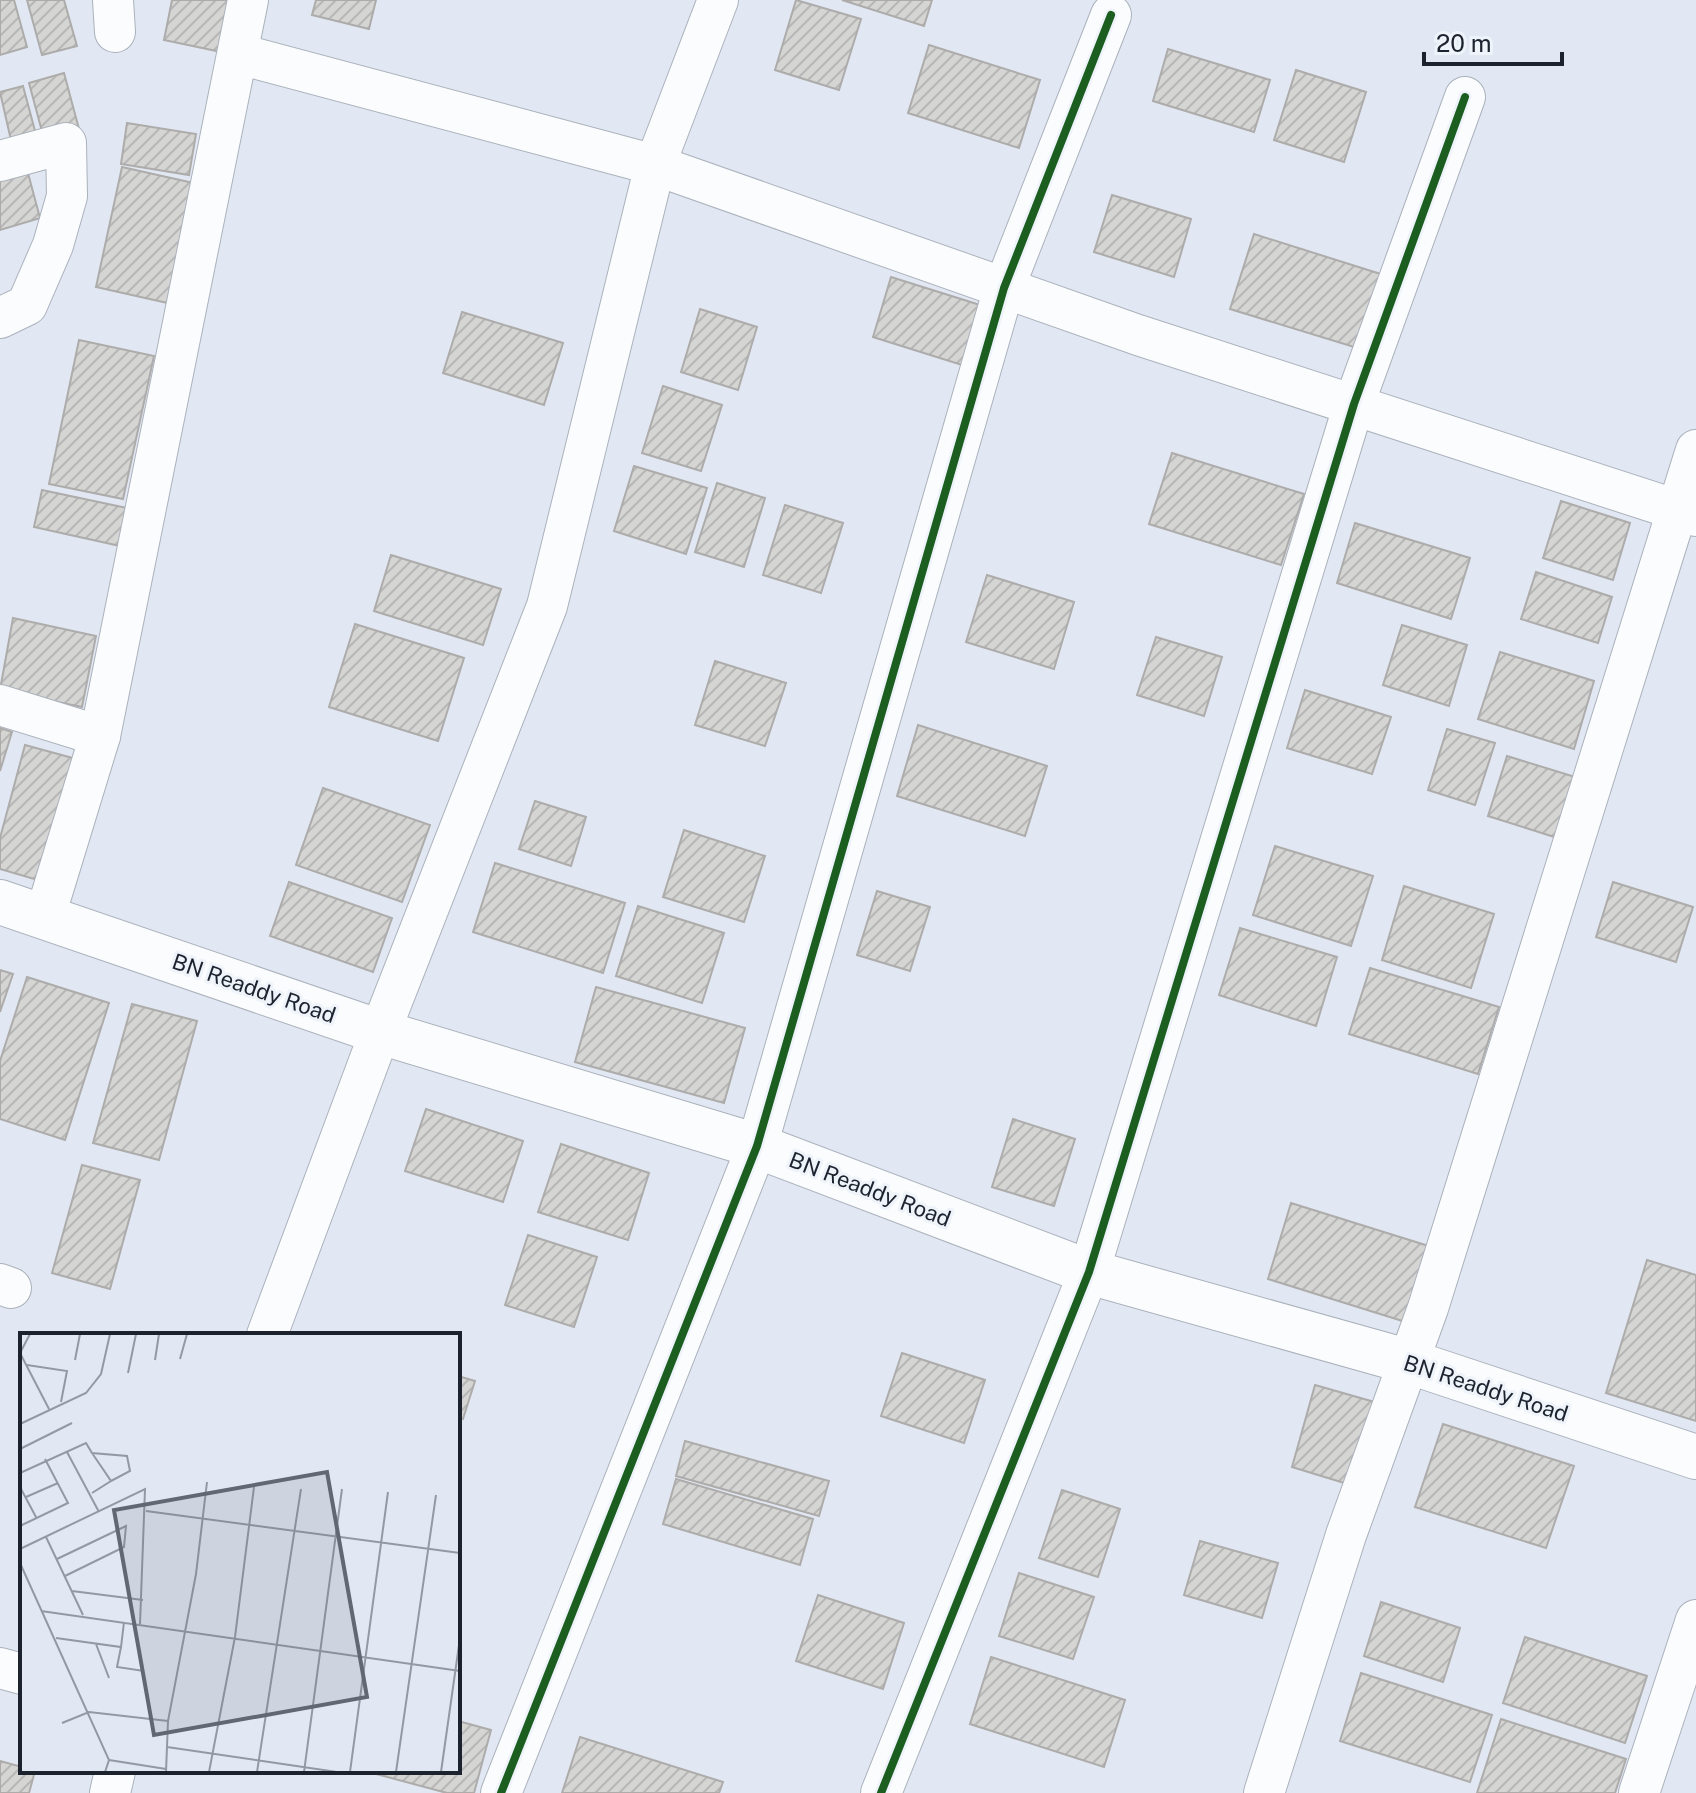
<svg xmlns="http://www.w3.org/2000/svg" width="1696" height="1793" font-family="'Public Sans',sans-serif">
<defs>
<pattern id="building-hatch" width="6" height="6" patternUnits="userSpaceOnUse" patternTransform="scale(2)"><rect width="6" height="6" fill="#d5d5d4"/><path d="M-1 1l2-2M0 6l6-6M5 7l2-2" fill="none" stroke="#b6b7b6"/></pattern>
</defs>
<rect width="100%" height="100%" fill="#e2e8f3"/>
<g fill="url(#building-hatch)" stroke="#adacab" stroke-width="2">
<path d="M0 0H14L27 47 0 55Z"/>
<path d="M27 0H64L77 46 42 55Z"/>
<path d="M172 0H237L226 53 164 40Z"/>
<path d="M316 0H376L369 29 312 15Z"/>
<path d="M796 0 861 19 839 90 775 70Z"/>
<path d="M842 0H932L924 26Z"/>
<path d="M929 45 1040 80 1019 148 908 113Z"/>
<path d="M1168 49 1270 80 1254 132 1153 101Z"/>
<path d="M1296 70 1366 92 1344 162 1274 140Z"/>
<path d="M64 73 79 129 44 139 29 83Z"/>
<path d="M23 86 38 142 13 149 0 92Z"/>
<path d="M127 123 196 134 189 175 121 164Z"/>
<path d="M24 158 40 218 0 230V164Z"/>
<path d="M122 167 198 184 172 304 96 287Z"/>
<path d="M1112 195 1191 219 1174 277 1094 252Z"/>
<path d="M1254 234 1387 276 1364 350 1230 309Z"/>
<path d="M891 277 980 305 962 365 873 337Z"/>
<path d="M700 309 757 327 738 390 681 372Z"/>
<path d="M462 312 563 343 544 405 443 373Z"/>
<path d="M79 340 154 356 123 499 49 484Z"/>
<path d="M663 386 722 405 701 471 642 453Z"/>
<path d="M1172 453 1304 494 1281 565 1149 524Z"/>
<path d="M634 466 707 488 686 554 614 531Z"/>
<path d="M717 483 765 498 744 567 695 552Z"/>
<path d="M42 490 127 508 120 546 34 527Z"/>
<path d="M1561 501 1630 523 1613 580 1543 558Z"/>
<path d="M785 505 843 523 821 593 763 575Z"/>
<path d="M1355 523 1470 558 1451 619 1337 583Z"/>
<path d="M391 555 501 589 483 645 374 611Z"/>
<path d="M1536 572 1612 597 1598 643 1521 619Z"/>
<path d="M987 575 1074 602 1054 669 966 642Z"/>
<path d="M13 618 96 636 82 707 0 690Z"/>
<path d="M355 624 464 658 438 741 329 707Z"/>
<path d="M1402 625 1467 645 1449 706 1383 685Z"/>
<path d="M1156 637 1222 657 1204 716 1137 695Z"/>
<path d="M1500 652 1594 681 1574 749 1478 719Z"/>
<path d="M715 661 786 683 765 746 695 725Z"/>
<path d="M1305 690 1391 717 1372 774 1287 748Z"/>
<path d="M918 725 1047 766 1025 836 897 796Z"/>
<path d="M0 728 12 732 0 771Z"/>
<path d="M1447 729 1495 743 1475 805 1428 790Z"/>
<path d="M25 745 80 760 48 883 0 869V838Z"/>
<path d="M1507 756 1588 781 1570 842 1488 816Z"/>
<path d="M323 788 430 825 402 902 296 865Z"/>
<path d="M535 801 586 817 571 866 519 849Z"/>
<path d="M684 830 765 856 744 922 663 897Z"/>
<path d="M1275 846 1373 876 1351 946 1253 915Z"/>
<path d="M495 863 625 903 603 973 473 932Z"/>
<path d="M289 882 392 918 373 972 270 936Z"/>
<path d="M1613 882 1693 907 1676 962 1596 937Z"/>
<path d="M1404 886 1494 914 1471 988 1382 960Z"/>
<path d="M877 891 930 907 910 971 857 955Z"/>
<path d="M638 906 724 933 702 1003 616 976Z"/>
<path d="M1240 928 1337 957 1316 1026 1219 995Z"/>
<path d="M1370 968 1499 1007 1478 1074 1349 1034Z"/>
<path d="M0 970 13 974 0 1012Z"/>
<path d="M27 977 109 1003 65 1140 0 1119V1061Z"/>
<path d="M596 987 745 1028 724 1103 575 1062Z"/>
<path d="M132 1004 197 1021 159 1160 93 1143Z"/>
<path d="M426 1109 523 1141 503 1202 405 1171Z"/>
<path d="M1013 1119 1075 1139 1054 1206 992 1187Z"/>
<path d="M561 1144 649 1173 628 1240 538 1212Z"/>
<path d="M82 1165 140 1180 110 1289 52 1273Z"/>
<path d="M1291 1203 1435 1248 1412 1324 1268 1279Z"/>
<path d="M528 1235 597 1257 574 1327 505 1305Z"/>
<path d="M1647 1260 1696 1275V1421L1606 1393Z"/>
<path d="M902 1353 985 1380 964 1443 881 1416Z"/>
<path d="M458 1376 475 1381 463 1419 458 1417Z"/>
<path d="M1315 1385 1378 1403 1354 1486 1292 1467Z"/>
<path d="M1443 1424 1574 1466 1546 1548 1415 1507Z"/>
<path d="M685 1441 829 1481 819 1516 676 1476Z"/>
<path d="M676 1479 813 1519 800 1565 663 1524Z"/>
<path d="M1062 1490 1120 1509 1098 1577 1039 1558Z"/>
<path d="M1200 1541 1278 1563 1262 1618 1184 1595Z"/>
<path d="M1019 1573 1094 1597 1073 1659 999 1636Z"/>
<path d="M818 1595 904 1623 883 1689 796 1661Z"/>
<path d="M1381 1602 1460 1628 1443 1682 1364 1656Z"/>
<path d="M1525 1637 1647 1676 1625 1743 1503 1703Z"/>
<path d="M991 1657 1125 1700 1104 1767 970 1724Z"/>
<path d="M1361 1673 1492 1715 1470 1782 1340 1741Z"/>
<path d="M1501 1719 1626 1759 1615 1793H1477Z"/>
<path d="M458 1721 491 1730 474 1793H447L365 1771H458Z"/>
<path d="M580 1737 723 1782 719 1793H562Z"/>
<path d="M0 1761 22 1767V1771H35L29 1793H0Z"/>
</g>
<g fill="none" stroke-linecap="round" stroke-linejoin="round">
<defs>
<g id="street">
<path d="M113 0 115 32"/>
<path d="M239 54 655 165 1138 335 1696 516"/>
<path d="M0 161 66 143 67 196 53 245 27 305 0 318"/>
<path d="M0 705 100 736"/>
<path d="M45 916 100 736 248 0"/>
<path d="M0 1284 11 1288"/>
<path d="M267 1335 380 1032 547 606 655 165 718 0"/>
<path d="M0 1668 22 1674"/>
<path d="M110 1793 115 1771"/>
<path d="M501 1793 757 1146 1004 288 1111 15"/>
<path d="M881 1793 1089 1272 1354 404 1465 97"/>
<path d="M1264 1793 1346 1535 1428 1308 1696 450"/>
<path d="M1639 1793 1696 1620"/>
</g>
<path id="secondary" d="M0 902 380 1032 757 1146 1089 1272 1410 1362 1696 1457"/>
</defs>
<use href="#street" stroke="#abb2bc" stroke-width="42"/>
<use href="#secondary" stroke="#abb2bc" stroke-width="46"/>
<use href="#street" stroke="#fbfcfd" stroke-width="40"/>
<use href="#secondary" stroke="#fbfcfd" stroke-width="44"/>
<defs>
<g id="cycleway">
<path d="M501 1793 757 1146 1004 288 1111 15"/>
<path d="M881 1793 1089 1272 1354 404 1465 97"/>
</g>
</defs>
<use href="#cycleway" stroke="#eff3fa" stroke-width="13"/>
<use href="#cycleway" stroke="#1b5e20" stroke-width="8"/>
</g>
<g text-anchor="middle" stroke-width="6" stroke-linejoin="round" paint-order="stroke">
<g font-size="22" fill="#1c232e" stroke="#eff3fa">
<text transform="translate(254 988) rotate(19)" y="8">BN Readdy Road</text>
<text transform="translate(870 1189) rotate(21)" y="8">BN Readdy Road</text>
<text transform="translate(1486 1388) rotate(18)" y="8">BN Readdy Road</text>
</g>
</g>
<g transform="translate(20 1333)">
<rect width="440" height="440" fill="#e2e8f3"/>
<path fill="none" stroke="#9399a4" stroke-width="2" d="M10 1 0 20 29 76M160 26 167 1M55 27 60 1M135 27 139 1M7 32 47 38 41 69M108 40 116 1M0 91 66 60 81 41 90 1M0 116 52 90M47 119 79 179M0 140 66 110 72 120 107 123 110 138 91 148M0 154 17 186M72 160 91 148 72 120M6 164 38 150M126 178 440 220M0 193 48 170 25 126M26 204 63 282M0 216 125 156 120 291M37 226 106 193 104 214 45 243M0 230 89 427 85 439M52 258 123 267M21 278 440 338M36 305 101 314 104 289M76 311 89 345M101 314 97 334 124 338M42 390 69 379 148 388M147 414 317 439M89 427 146 436M146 439 148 388 176 241 187 149M189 439 215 304 234 154M237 439 281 156M284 439 322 156M330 439 368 159M376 439 416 162M421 439 440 305"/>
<path fill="#616873" fill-opacity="0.15" stroke="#616873" stroke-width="4" d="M307 139 347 364 134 402 94 177Z"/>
<rect width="440" height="440" fill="none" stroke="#1c232e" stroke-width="4"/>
</g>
<path d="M1424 52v12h138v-12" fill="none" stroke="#1c232e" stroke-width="4"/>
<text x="1436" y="52" font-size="24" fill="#1c232e" stroke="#eff3fa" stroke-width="6" paint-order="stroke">20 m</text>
</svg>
